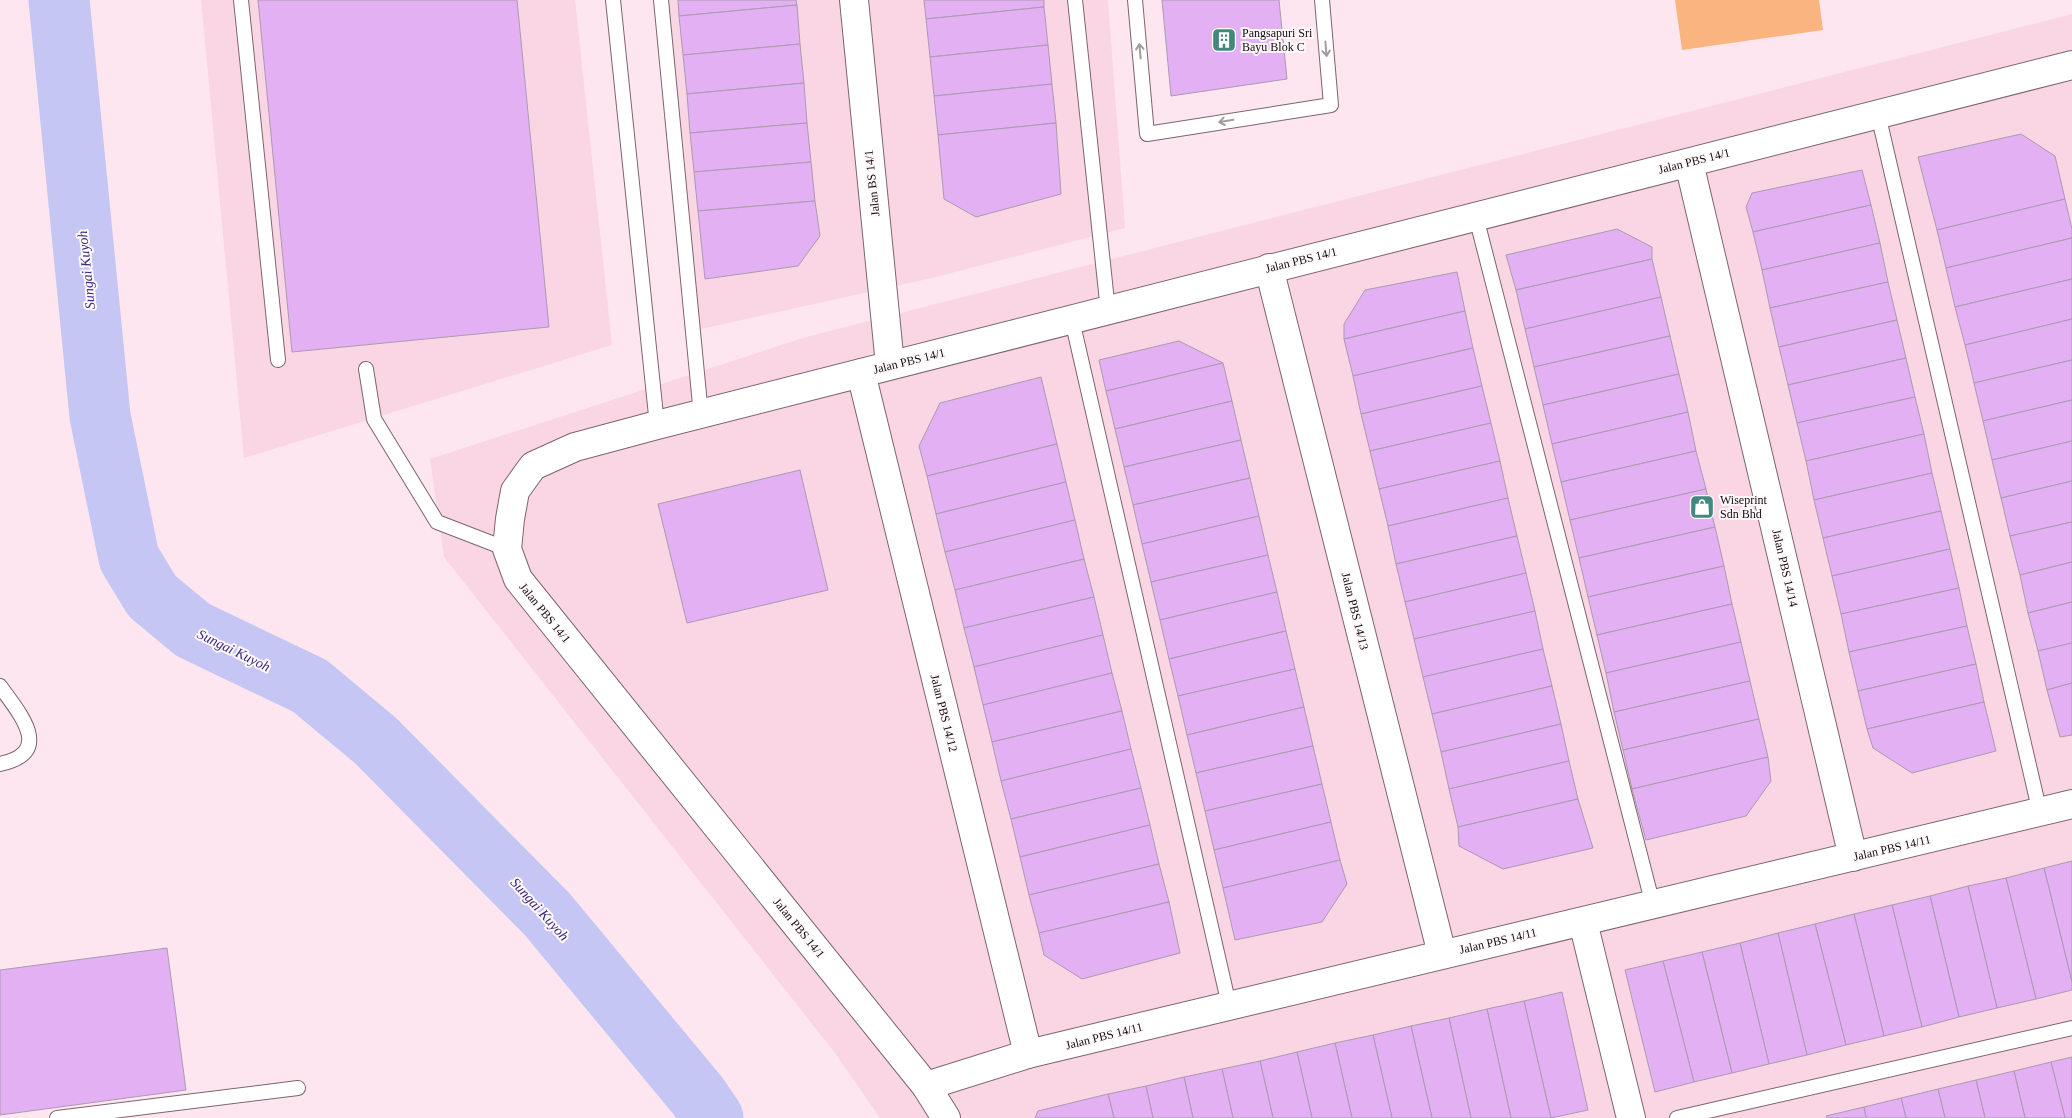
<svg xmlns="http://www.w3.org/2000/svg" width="2072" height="1118" font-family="Georgia,serif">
<rect width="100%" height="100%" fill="#fde6f0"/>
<g fill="#fad6e5">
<path d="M201 0H575L612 345 244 458Z"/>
<path d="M658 0H1108L1125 228 932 278 692 331Z"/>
<path d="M2072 14V1118H880L835 1053 444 557 430 459 806 337Z"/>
</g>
<path fill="#fab480" d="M1675 0H1819L1823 30 1682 50Z"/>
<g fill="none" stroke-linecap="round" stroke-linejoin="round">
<path stroke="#c5c6f4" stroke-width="61" d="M59 0 100 416 129 558 152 596 193 630 310 686 376 741 547 914 698 1096 713 1118"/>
</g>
<g fill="#e2b0f3" stroke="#aa9bb0">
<path d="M258 0H517L549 327 292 352Z"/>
<path d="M678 0H796L797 5 679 16Z"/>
<path d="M924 0H1044V7L926 19Z"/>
<path d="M1162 0H1279L1287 79 1171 96Z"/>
<path d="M797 5 800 44 683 55 679 16Z"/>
<path d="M1044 7 1048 45 930 57 926 19Z"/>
<path d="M800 44 804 83 687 94 683 55Z"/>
<path d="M1048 45 1052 84 934 96 930 57Z"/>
<path d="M804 83 807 123 690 133 687 94Z"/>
<path d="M1052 84 1056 123 938 135 934 96Z"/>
<path d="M807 123 811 162 694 172 690 133Z"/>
<path d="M1056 123 1061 194 976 217 944 199 938 135Z"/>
<path d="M2021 134 2055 156 2065 199 1937 230 1918 157Z"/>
<path d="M811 162 815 201 698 211 694 172Z"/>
<path d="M1862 170 1871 205 1753 232 1746 207 1752 193Z"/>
<path d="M2065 199 2072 229V238L1946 268 1937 230Z"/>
<path d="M815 201 820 236 798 266 705 279 698 211Z"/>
<path d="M1871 205 1880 243 1762 270 1753 232Z"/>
<path d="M1617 229 1652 247V259L1516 290 1506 255Z"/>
<path d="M2072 238V279L1955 307 1946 268Z"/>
<path d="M1880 243 1888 282 1770 308 1762 270Z"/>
<path d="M1652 259 1661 297 1525 329 1516 290Z"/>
<path d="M1457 272 1465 311 1344 339V324L1365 290Z"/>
<path d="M2072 279V319L1965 345 1955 307Z"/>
<path d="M1888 282 1897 320 1779 347 1770 308Z"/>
<path d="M1661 297 1670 336 1534 367 1525 329Z"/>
<path d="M1465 311 1473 348 1353 376 1344 339Z"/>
<path d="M2072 319V360L1974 383 1965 345Z"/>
<path d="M1897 320 1906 358 1788 385 1779 347Z"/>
<path d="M1670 336 1679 374 1543 405 1534 367Z"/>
<path d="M1179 341 1223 363 1106 391 1099 360Z"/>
<path d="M1473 348 1482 386 1361 414 1353 376Z"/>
<path d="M1906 358 1915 397 1797 423 1788 385Z"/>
<path d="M2072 360V400L1983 421 1974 383Z"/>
<path d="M1223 363 1232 401 1115 429 1106 391Z"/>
<path d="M1679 374 1688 412 1552 444 1543 405Z"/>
<path d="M1041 377 1057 444 927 476 919 446 940 403Z"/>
<path d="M1482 386 1491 423 1370 451 1361 414Z"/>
<path d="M1915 397 1924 434 1806 461 1797 423Z"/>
<path d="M2072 400V441L1992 460 1983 421Z"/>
<path d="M1232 401 1241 440 1124 467 1115 429Z"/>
<path d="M1688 412 1696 451 1561 482 1552 444Z"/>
<path d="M1491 423 1500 461 1379 489 1370 451Z"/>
<path d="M1924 434 1932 473 1814 500 1806 461Z"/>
<path d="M1241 440 1250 478 1133 505 1124 467Z"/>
<path d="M2072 441V481L2001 498 1992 460Z"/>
<path d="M1057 444 1066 482 936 514 927 476Z"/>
<path d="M1696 451 1706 489 1570 520 1561 482Z"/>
<path d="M1500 461 1508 498 1388 526 1379 489Z"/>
<path d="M800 470 828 590 687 623 658 504Z"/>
<path d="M1932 473 1941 511 1823 538 1814 500Z"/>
<path d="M1250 478 1259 516 1142 544 1133 505Z"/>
<path d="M2072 481V522L2010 536 2001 498Z"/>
<path d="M1066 482 1075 520 945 552 936 514Z"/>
<path d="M1706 489 1715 527 1579 558 1570 520Z"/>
<path d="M1508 498 1517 536 1396 564 1388 526Z"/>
<path d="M1941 511 1950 549 1832 576 1823 538Z"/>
<path d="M1259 516 1268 555 1151 582 1142 544Z"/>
<path d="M1075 520 1084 559 955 590 945 552Z"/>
<path d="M2072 522V562L2020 575 2010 536Z"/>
<path d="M1715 527 1724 566 1588 597 1579 558Z"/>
<path d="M1517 536 1526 573 1405 602 1396 564Z"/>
<path d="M1950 549 1959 588 1841 614 1832 576Z"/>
<path d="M1268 555 1277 592 1160 620 1151 582Z"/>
<path d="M1084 559 1094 597 964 628 955 590Z"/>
<path d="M2072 562V602L2028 613 2020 575Z"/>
<path d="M1724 566 1732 604 1597 635 1588 597Z"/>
<path d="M1526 573 1535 611 1414 639 1405 602Z"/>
<path d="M1959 588 1967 626 1849 652 1841 614Z"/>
<path d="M1277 592 1286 631 1169 659 1160 620Z"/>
<path d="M1094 597 1103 635 974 667 964 628Z"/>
<path d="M2072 602V643L2038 651 2028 613Z"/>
<path d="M1732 604 1741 642 1606 673 1597 635Z"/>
<path d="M1535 611 1543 649 1423 677 1414 639Z"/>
<path d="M1967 626 1976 664 1858 691 1849 652Z"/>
<path d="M1286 631 1295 669 1178 696 1169 659Z"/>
<path d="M1103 635 1112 673 983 705 974 667Z"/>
<path d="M1741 642 1750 681 1614 712 1606 673Z"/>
<path d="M2072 643V683L2047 690 2038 651Z"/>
<path d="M1543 649 1552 686 1432 714 1423 677Z"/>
<path d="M1976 664 1984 702 1867 729 1858 691Z"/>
<path d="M1295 669 1304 707 1187 735 1178 696Z"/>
<path d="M1112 673 1122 711 992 742 983 705Z"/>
<path d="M1750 681 1759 719 1623 750 1614 712Z"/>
<path d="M2072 683V735L2060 737 2047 690Z"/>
<path d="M1552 686 1561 724 1441 752 1432 714Z"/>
<path d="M1984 702 1996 751 1912 773 1873 748 1867 729Z"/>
<path d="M1304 707 1313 746 1196 773 1187 735Z"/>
<path d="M1122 711 1131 749 1001 781 992 742Z"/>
<path d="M1759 719 1768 757 1632 789 1623 750Z"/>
<path d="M1561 724 1569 761 1449 789 1441 752Z"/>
<path d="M1313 746 1322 784 1205 811 1196 773Z"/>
<path d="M1131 749 1141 788 1011 819 1001 781Z"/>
<path d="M1768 757 1771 781 1746 816 1646 840 1632 789Z"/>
<path d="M1569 761 1578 799 1458 827 1449 789Z"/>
<path d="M1322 784 1331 822 1214 850 1205 811Z"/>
<path d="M1141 788 1150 825 1020 857 1011 819Z"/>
<path d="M1578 799 1593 848 1503 869 1459 846 1458 827Z"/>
<path d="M1331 822 1340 860 1223 888 1214 850Z"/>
<path d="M1150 825 1159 864 1029 895 1020 857Z"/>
<path d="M1340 860 1347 884 1322 922 1235 940 1223 888Z"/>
<path d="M2072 861V982L2044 868Z"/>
<path d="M1159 864 1169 902 1039 933 1029 895Z"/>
<path d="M2044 868 2072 982V990L2036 999 2006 878Z"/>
<path d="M2006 878 2036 999 1997 1008 1968 886Z"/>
<path d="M1968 886 1997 1008 1959 1017 1930 896Z"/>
<path d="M1930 896 1959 1017 1922 1027 1892 905Z"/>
<path d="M1169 902 1180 953 1082 979 1044 955 1039 933Z"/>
<path d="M1892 905 1922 1027 1884 1036 1854 914Z"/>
<path d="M1854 914 1884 1036 1846 1045 1815 924Z"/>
<path d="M1815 924 1846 1045 1807 1055 1778 933Z"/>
<path d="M1778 933 1807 1055 1769 1064 1740 943Z"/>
<path d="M1740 943 1769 1064 1732 1073 1702 952Z"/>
<path d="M167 948 186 1090 0 1115V970Z"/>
<path d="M1702 952 1732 1073 1694 1082 1663 961Z"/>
<path d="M1663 961 1694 1082 1655 1092 1625 970Z"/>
<path d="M1562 992 1588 1110 1551 1118 1524 1001Z"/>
<path d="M1524 1001 1551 1118H1511L1487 1009Z"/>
<path d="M1487 1009 1511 1118H1471L1449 1018Z"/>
<path d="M1449 1018 1471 1118H1432L1411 1026Z"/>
<path d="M1411 1026 1432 1118H1392L1373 1035Z"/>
<path d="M1373 1035 1392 1118H1352L1335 1043Z"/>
<path d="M1335 1043 1352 1118H1312L1297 1052Z"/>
<path d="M1297 1052 1312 1118H1273L1260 1061Z"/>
<path d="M2072 1057V1118H2065L2051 1062Z"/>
<path d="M1260 1061 1273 1118H1233L1222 1069Z"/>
<path d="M2051 1062 2065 1118H2025L2014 1071Z"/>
<path d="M1222 1069 1233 1118H1193L1184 1077Z"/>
<path d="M2014 1071 2025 1118H1985L1976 1080Z"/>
<path d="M1184 1077 1193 1118H1153L1146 1086Z"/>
<path d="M1976 1080 1985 1118H1945L1938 1089Z"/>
<path d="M1146 1086 1153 1118H1114L1108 1094Z"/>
<path d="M1938 1089 1945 1118H1906L1901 1098Z"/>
<path d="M1108 1094 1114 1118H1035L1038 1111Z"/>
<path d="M1901 1098 1906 1118H1866L1864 1107Z"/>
<path d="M1864 1107 1866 1118H1827L1826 1116Z"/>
</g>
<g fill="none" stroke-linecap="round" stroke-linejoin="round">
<defs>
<g id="lane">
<path d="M241 0 278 360"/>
<path d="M613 0 657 425"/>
<path d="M661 0 701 415"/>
<path d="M1075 0 1108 311"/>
<path d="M1135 0 1147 134 1331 105 1322 0"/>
<path d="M1878 114 2040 813"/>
<path d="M1476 217 1653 905"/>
<path d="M1072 320 1229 1005"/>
<path d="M366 369 374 419 437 522 507 549"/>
<path d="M0 686C19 713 55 752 0 764"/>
<path d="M57 1118 298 1088"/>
<path d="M1677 1118 2072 1028"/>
</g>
<g id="street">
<path d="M854 0 890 365"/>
<path d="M1689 163 1853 857"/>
<path d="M1269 268 1442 954"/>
<path d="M861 373 1028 1054"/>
<path d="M1583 922 1631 1118"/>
<path d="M926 1086 518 579 507 549 510 519 515 491 533 466 575 447 657 425 2072 65"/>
</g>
<path id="secondary" d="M946 1118 926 1086 1028 1054 2072 804"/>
</defs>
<use href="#lane" stroke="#7d656f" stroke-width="16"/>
<use href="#street" stroke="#7d656f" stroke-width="30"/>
<use href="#secondary" stroke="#7d656f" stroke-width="30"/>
<use href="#lane" stroke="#fff" stroke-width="14"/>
<use href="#street" stroke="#fff" stroke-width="28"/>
<use href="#secondary" stroke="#fff" stroke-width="28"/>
</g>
<defs><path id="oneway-shaft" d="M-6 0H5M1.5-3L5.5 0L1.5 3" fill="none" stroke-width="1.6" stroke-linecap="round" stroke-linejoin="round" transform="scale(1.25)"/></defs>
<g stroke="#a19d9f">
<use href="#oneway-shaft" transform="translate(1326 49) rotate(85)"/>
<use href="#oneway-shaft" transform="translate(1140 51) rotate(-95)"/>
<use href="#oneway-shaft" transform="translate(1226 121) rotate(171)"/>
</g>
<defs>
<symbol id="building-square" viewBox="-11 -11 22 22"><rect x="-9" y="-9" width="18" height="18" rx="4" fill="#42887e" stroke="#fff9fb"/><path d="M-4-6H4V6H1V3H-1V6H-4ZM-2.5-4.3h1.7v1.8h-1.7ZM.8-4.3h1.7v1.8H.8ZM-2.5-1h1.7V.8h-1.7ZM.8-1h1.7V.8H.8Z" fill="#fff"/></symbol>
<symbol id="shop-square" viewBox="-11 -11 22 22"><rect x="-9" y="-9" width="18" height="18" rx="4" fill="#42887e" stroke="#fff9fb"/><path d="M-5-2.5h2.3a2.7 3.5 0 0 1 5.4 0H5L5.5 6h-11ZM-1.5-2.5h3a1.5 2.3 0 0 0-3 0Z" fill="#fff"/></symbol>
</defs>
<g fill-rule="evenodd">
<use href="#building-square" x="1210" y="26" width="28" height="28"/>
<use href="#shop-square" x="1688" y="493" width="28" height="28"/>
</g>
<g text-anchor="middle" stroke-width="4" stroke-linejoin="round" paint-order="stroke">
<g font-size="12" fill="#130a0e" stroke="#fff9fb" text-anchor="start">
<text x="1242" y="37">Pangsapuri Sri<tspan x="1242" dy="14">Bayu Blok C</tspan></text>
<text x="1720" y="504">Wiseprint<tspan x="1720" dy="14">Sdn Bhd</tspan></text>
</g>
<g font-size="12" fill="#130a0e" stroke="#fff9fb">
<text transform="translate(1694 161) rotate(-14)" y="4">Jalan PBS 14/1</text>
<text transform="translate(872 183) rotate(-96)" y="4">Jalan BS 14/1</text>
<text transform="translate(1301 260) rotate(-14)" y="4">Jalan PBS 14/1</text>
<text transform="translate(909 361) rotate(-14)" y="4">Jalan PBS 14/1</text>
<text transform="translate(1785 568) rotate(77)" y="4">Jalan PBS 14/14</text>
<text transform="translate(1355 611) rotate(76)" y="4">Jalan PBS 14/13</text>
<text transform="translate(545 613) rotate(51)" y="4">Jalan PBS 14/1</text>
<text transform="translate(944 713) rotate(76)" y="4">Jalan PBS 14/12</text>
<text transform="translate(1892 848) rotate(-13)" y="4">Jalan PBS 14/11</text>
<text transform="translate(799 928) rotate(51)" y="4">Jalan PBS 14/1</text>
<text transform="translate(1498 941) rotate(-13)" y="4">Jalan PBS 14/11</text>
<text transform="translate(1104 1036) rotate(-14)" y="4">Jalan PBS 14/11</text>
</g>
<g font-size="14" font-style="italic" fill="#36297e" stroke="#fff9fb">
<text transform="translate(86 270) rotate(-96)" y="5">Sungai Kuyoh</text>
<text transform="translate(234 650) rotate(26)" y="5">Sungai Kuyoh</text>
<text transform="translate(540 909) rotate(48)" y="5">Sungai Kuyoh</text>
</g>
</g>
</svg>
